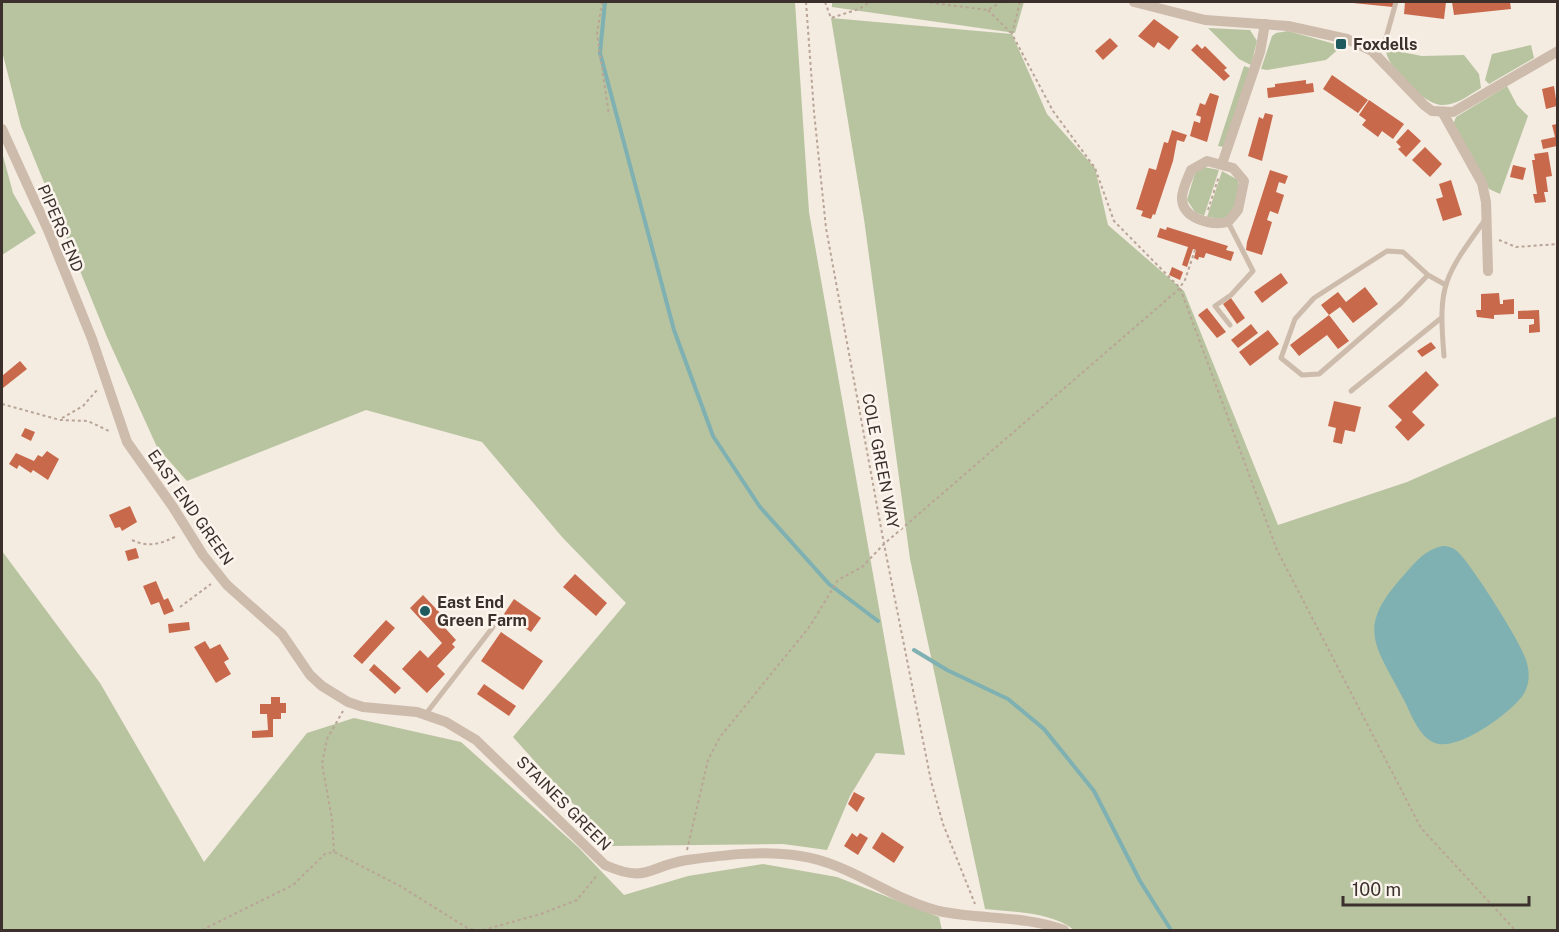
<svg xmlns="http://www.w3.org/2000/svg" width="1559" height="932" font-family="'Public Sans',sans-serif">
<rect width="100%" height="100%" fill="#f4ebe1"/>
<g fill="#b8c4a0">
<path d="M2 2H795L809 212 905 755 876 753 850 796 827 850 783 844 611 846 513 737 626 603 562 537 482 442 366 410 187 481 157 447 107 337 21 126 2 51Z"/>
<path d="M832 2H1024L1015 33 832 7Z"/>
<path d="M831 18 1012 34 1047 114 1095 168 1108 225 1184 291 1278 525 1407 482 1557 416V930H1074C1051 912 1013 912 985 909L910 559 864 219Z"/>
<path d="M1208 28 1250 30 1257 41 1251 65 1239 59Z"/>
<path d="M1288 31 1342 46 1326 60 1267 70 1261 69 1272 36 1276 33Z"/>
<path d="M1531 45 1534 58 1489 84 1485 80 1492 54Z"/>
<path d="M1386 49 1422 56 1464 55 1479 74 1481 88C1469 95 1457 105 1443 105 1425 106 1385 66 1386 49Z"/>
<path d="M1244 66 1250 68 1224 147 1218 146Z"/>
<path d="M1507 86 1517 105 1528 116 1500 194 1489 189 1453 125 1456 117Z"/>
<path d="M2 152 13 193 36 233 2 255Z"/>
<path d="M1204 167 1219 170 1204 216 1195 212 1187 200 1195 173Z"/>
<path d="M1222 171 1238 180C1240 194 1235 212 1223 219L1207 217Z"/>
<path d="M2 551 100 683 204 862 307 733 354 718 461 742 578 847 624 895 688 876 763 864 837 877 939 917 942 930H2Z"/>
</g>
<path fill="#7fb0b2" d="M1443 546C1449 546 1454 548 1459 553 1472 566 1521 642 1526 660 1530 672 1530 684 1523 695 1511 713 1457 752 1435 743 1419 737 1411 714 1404 700 1374 643 1356 628 1404 575 1415 562 1426 549 1443 546Z"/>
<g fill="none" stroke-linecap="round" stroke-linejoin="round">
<g stroke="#7fb0b2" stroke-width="4">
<path d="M605 2 600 53 674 330 713 436 760 507 829 584 878 621"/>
<path d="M914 650 947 670 1008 699 1044 729 1094 791 1140 881 1171 930"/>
</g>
</g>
<g fill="#c8694b">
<path d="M1343 2H1393V7Z"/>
<path d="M1405 2H1446L1444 19 1404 14Z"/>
<path d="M1452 2H1510L1511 9 1454 15Z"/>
<path d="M1154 19 1179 37 1169 50 1158 42 1154 48 1138 36Z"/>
<path d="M1110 38 1118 46 1103 60 1095 51Z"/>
<path d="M1197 44 1202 49 1205 46 1227 68 1224 70 1230 76 1224 81 1191 50Z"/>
<path d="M1332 75 1368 100 1358 113 1323 89Z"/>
<path d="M1306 80V84L1313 83 1314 92 1268 98 1267 88 1275 87V84Z"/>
<path d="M1554 86 1557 106 1546 109 1542 89Z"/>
<path d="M1210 93 1219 96 1207 142 1190 136 1194 121 1200 123 1201 117 1196 115 1200 103 1205 105Z"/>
<path d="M1369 100 1404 124 1393 139 1382 131 1378 137 1362 125 1366 120 1359 115Z"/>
<path d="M1265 113 1273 115 1262 161 1248 156 1259 117 1263 119Z"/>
<path d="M1557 124V146L1543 149 1541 140 1555 137 1552 125Z"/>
<path d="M1408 129 1421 141 1406 157 1398 149 1401 147 1396 142Z"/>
<path d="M1172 130 1187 135 1184 142 1177 140 1173 161 1155 215 1153 214 1151 219 1141 216 1143 211 1136 209 1149 168 1156 170 1164 142 1168 143Z"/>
<path d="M1425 147 1442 164 1430 177 1412 160Z"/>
<path d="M1548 152 1552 176 1546 177 1548 192H1544L1546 202 1535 203 1533 194H1537L1532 160H1535L1534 154Z"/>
<path d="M1513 165 1526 168 1523 180 1510 177Z"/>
<path d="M1270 170 1288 176 1285 184 1279 182 1276 192 1284 195 1278 214 1270 211 1267 220 1272 222 1262 255 1246 250 1247 242Z"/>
<path d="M1451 180 1462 215 1443 221 1436 199 1443 197 1439 184Z"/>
<path d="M1167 227 1228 246 1226 250 1234 252 1231 261 1206 253 1204 258 1199 257 1198 260 1194 258 1196 250 1193 249 1187 267 1182 265 1188 247 1157 237 1160 228 1166 230Z"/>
<path d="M1172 267 1183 272 1180 280 1169 275Z"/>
<path d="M1281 273 1288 283 1262 303 1254 292Z"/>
<path d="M1365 287 1378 304 1353 323 1340 307 1329 315 1321 305 1338 292 1346 302Z"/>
<path d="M1499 293 1500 304H1503V300L1514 299V314L1494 315V319L1477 317 1476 310H1481V294Z"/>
<path d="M1231 298 1245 318 1237 324 1223 304Z"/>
<path d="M1207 308 1226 332 1217 338 1198 315Z"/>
<path d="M1539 310 1540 332 1529 333V325L1534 324V319H1518V311Z"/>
<path d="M1329 315 1349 341 1338 349 1327 335 1299 356 1290 345Z"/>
<path d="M1251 324 1258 333 1238 348 1231 340Z"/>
<path d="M1268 330 1279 344 1250 366 1239 352Z"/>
<path d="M1431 342 1436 348 1422 357 1417 351Z"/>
<path d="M20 361 27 369 3 388 2 376Z"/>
<path d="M1426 371 1439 385 1412 412 1425 425 1408 441 1395 427 1402 420 1388 406Z"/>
<path d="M1334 401 1361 407 1355 432 1345 430 1342 444 1333 442 1336 428 1328 426Z"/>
<path d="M25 428 35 432 31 441 21 436Z"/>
<path d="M47 451 59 459 48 480 33 470 31 473 19 465 17 469 9 464 16 453 34 461 38 455 42 457Z"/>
<path d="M130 506 137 522 122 531 120 527 115 528 109 515Z"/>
<path d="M136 548 139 558 128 561 125 551Z"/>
<path d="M575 574 607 603 596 616 563 587Z"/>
<path d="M156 581 164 600 168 598 174 611 164 615 159 602 151 605 143 586Z"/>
<path d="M423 595 441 614 436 618 456 640 452 644 455 647 437 666 445 674 427 693 402 669 420 650 428 658 442 643 410 608Z"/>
<path d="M514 599 541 618 531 632 504 614Z"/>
<path d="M386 620 395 628 362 664 353 656Z"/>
<path d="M189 622 190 630 169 633 168 624Z"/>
<path d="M501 632 543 661 523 690 481 661Z"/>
<path d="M205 641 210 649 220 644 229 659 224 662 231 674 216 683 194 647Z"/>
<path d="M374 664 401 688 395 694 369 670Z"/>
<path d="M484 684 516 706 509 716 477 694Z"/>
<path d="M271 697H280V703H286V713H281V719H273V737L252 738V731L268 730 267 714H260V704H271Z"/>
<path d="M854 792 865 798 857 812 848 804Z"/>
<path d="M882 832 904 847 894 863 872 848Z"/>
<path d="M852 833 857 837 860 833 868 838 858 855 844 846Z"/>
</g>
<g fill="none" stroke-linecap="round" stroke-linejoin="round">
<g stroke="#b9a596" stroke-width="2" stroke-dasharray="3 3" stroke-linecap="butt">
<path d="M602 2 597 34 609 115"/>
<path d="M806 2 814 112 826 228 884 544 931 781 943 824 975 904"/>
<path d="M825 2 831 18 859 9 870 2"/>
<path d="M924 2 988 10 1001 2"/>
<path d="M1020 2 1012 34 1053 111 1095 168 1114 221 1180 288 1277 550 1421 828 1515 930"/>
<path d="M988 10 1011 33"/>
<path d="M1208 210 1219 176"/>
<path d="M1499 240 1516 247 1558 244"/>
<path d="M2 404 60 420 88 421 111 432"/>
<path d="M62 418 83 406 97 390"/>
<path d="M132 540C149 548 160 544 177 536"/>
<path d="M180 607 211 584"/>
<path d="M687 850 708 760 720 737 810 626 838 580 862 567 884 544 1178 290 1185 280 1195 250"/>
<path d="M334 852 332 819 322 764 327 739 343 711"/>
<path d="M202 930 293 885 325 854 334 852 400 886 469 929 477 930"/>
<path d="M483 930 541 914 577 900 598 874"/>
</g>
<g stroke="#cdbbac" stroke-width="5">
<path d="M1372 51 1384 45 1396 2"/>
<path d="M1228 222 1253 271 1231 295 1215 306 1230 325"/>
<path d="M1428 275 1403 252 1387 251 1314 298 1295 319 1281 358 1302 375 1319 374 1401 303 1428 275 1444 284"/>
<path d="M1444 356C1438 285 1443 278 1485 220"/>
<path d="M1351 391 1440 319"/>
<path d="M425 715 493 627"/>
</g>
<g stroke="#cdbbac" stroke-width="10">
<path d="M1134 2 1205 20 1288 26 1347 39 1372 51 1424 105 1432 111 1453 112 1558 51"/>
<path d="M1443 113 1482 183 1486 202 1488 271"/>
<path d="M2 129 48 230 92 339 127 442 173 507 203 555 227 585 282 634 310 675 322 686 348 702 363 707 417 712 446 722 476 740 605 865C648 884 648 866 687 860 724 855 763 850 800 856 850 863 890 899 939 911 980 920 1024 915 1064 930"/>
<path d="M1207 161 1233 168 1244 181 1238 210 1228 222C1212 226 1182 219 1182 198 1182 189 1188 178 1191 170Z"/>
<path d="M1222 164 1260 52 1265 24"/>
</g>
</g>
<g fill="#1f5a5e" stroke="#fbf5ee" stroke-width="2">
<rect x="1335" y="38" width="12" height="12" rx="3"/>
<circle cx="425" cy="611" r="6"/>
</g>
<g text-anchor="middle" stroke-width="5" stroke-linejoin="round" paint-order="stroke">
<g font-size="16" font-weight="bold" fill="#3b302b" stroke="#fbf5ee" text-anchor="start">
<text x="1353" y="50">Foxdells</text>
<text x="437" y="608">East End<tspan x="437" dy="18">Green Farm</tspan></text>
</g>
<g font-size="16" fill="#3b302b" stroke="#fbf5ee">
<text transform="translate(61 228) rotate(67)" y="6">PIPERS END</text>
<text transform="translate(881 461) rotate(79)" y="6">COLE GREEN WAY</text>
<text transform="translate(191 507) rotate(55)" y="6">EAST END GREEN</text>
<text transform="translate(564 803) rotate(45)" y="6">STAINES GREEN</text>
</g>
</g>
<rect width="1559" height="932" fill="none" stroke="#3b302b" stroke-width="6"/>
<path d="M1343 896v9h186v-9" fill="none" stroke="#3b302b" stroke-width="3"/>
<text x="1352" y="896" font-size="18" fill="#3b302b" stroke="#fbf5ee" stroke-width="4.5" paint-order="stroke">100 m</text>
</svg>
